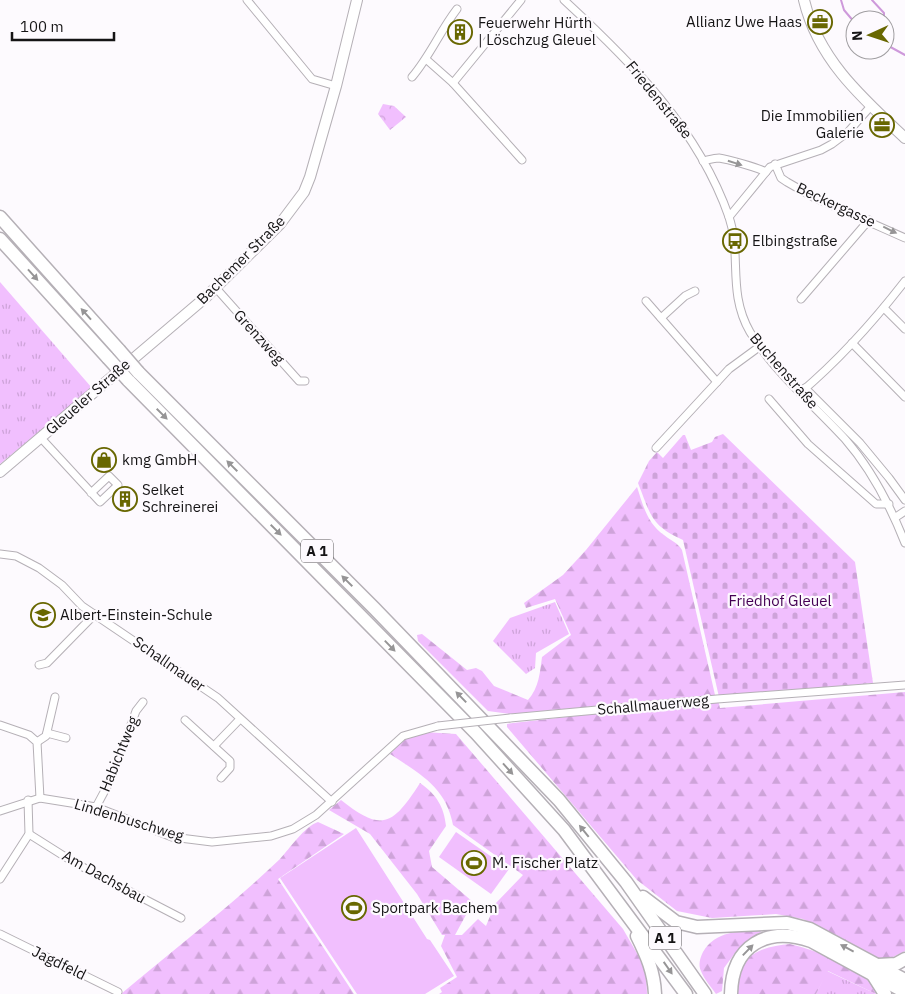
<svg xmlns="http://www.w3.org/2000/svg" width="905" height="994" font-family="'IBM Plex Sans',sans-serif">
<defs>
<pattern id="grass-tufts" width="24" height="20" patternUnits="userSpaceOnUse" patternTransform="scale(1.25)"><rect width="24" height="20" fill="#f1bffe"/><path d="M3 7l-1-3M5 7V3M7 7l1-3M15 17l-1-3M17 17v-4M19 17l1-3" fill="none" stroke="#cea3d9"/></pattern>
<pattern id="forest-firs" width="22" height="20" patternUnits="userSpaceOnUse" patternTransform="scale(1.25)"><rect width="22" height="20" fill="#f1bffe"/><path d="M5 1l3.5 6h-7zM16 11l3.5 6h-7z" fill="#cea3d9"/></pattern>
<pattern id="cemetery-stones" width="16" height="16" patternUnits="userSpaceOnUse" patternTransform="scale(1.25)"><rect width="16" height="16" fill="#f1bffe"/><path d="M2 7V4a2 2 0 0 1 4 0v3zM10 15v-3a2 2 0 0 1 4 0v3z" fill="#cea3d9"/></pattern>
<pattern id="park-crowns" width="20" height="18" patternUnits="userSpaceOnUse" patternTransform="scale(1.25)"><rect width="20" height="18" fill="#f1bffe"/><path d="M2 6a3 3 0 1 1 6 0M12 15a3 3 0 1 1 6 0" fill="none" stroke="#cea3d9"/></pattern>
</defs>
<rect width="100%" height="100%" fill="#fdfafe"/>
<g fill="url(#grass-tufts)">
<path d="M0 282 92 388 0 464Z"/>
<path d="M555 602 569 634 536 653 535 668 526 674 493 641 510 618Z"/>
<path d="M827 971 874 993 880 994H816Z"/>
</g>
<g fill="url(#forest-firs)">
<path d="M637 487C643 505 647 523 664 535 671 541 677 542 682 550L715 695 543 711 510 714 488 711 418 641 417 635 422 634 467 670 476 668 482 671 494 686 528 700C539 688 540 672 542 657L571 635 555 599 526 608 524 603 563 575 586 550Z"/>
<path d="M905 692V951L893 957 881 959 803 919 776 914 712 918 677 911 637 880 507 727V724L513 723 718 700 720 708Z"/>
<path d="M424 732 456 734 623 929 646 969 647 994H439L442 992 440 988 457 977 441 946 445 935H442L417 894 370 834 329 810 341 800C382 833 393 825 420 783 437 795 444 807 446 826L429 851 432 867 473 902 455 935H462L478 919 486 926 495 904 523 875 453 825C446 787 420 774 390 754L405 739Z"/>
<path d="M318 822 344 834 278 879 354 994H121C174 949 230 907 280 859 290 848 305 826 318 822Z"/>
<path d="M762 929 759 935 749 939 735 953 724 968 722 991 716 994C711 987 704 979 701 971 698 965 700 958 703 952 715 931 740 931 762 929Z"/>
<path d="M790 944C819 951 862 967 879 993H874L828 971 816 994H736C737 987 737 977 740 970 749 950 770 946 790 944Z"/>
</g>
<path fill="url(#cemetery-stones)" d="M723 434 855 562 873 683 719 697 683 540C650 525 651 515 638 483L649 461 657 452 663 458 683 435H685L691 450 712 442 715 437Z"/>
<path fill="url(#park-crowns)" d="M383 104 394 106 406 117 390 130 378 114Z"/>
<g fill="#f1bffe">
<path d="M356 828 427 939 430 940 454 976 425 994H357L280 878Z"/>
<path d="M456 832 509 869 491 894 439 857Z"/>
</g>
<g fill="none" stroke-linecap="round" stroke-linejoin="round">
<g stroke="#ce99db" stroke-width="2">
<path d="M841 0 844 10 855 23"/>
<path d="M872 0 884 13V20"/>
<path d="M885 44 905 55"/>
</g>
<defs>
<g id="street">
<path d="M247 0 312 79 336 86"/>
<path d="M564 0C631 62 698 128 729 217 742 255 727 292 750 332 774 372 813 404 845 439 872 470 890 505 905 543"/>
<path d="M427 60 453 83 522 160"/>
<path d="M412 77C430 56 440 31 457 9"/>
<path d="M453 83 521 0"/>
<path d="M703 161C708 160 714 158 719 158 727 159 759 168 766 172"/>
<path d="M775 164 781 178 787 182 815 198 905 238"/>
<path d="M729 217 770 167 821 150 832 144 848 132 871 106"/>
<path d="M215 287 299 381H305"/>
<path d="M801 299 869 220"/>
<path d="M646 301 717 382"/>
<path d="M884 308 905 329"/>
<path d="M661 318 685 296 695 291"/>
<path d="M852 343 905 397"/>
<path d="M805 388 860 443 889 478 905 500"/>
<path d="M800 393C839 360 874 321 905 281"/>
<path d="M769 399 808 444 876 504H889"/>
<path d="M41 438 100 502 118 485 109 476 91 493"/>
<path d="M656 448 729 369 759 347"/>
<path d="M896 517 905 511"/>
<path d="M0 554 16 556 39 568 62 585 82 606 218 698 332 802"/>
<path d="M39 665 47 663 95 614"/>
<path d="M510 718 717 699 905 685"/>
<path d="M185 720 230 761V768L221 778"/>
<path d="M0 725 29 735 37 742 40 798"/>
<path d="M47 733 66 738"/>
<path d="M37 742 46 736 55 697"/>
<path d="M214 746 240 719"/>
<path d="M96 807 111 779 136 711 143 702"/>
<path d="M0 811 40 798 96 807 172 837 212 842 271 836 293 829 316 815 403 736 438 726"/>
<path d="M29 834 75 863 181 918"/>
<path d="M0 879 29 834 28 800"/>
<path d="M0 934 118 992"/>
</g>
<g id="secondary">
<path d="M804 0C818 59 862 98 905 138"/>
<path d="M0 472 206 297 280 224 304 192 310 177 336 86 357 0"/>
</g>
<g id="highway">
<path d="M0 217 119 350"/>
<path d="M0 239 108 358"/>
<path d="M138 372 374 608 559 800 626 882 705 994"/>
<path d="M128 380 476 733 564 830 686 994"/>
<path d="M643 897 676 922 697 927 787 923 810 929 905 980"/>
<path d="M637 936C647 956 654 972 655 994"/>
<path d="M878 965 896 964 905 959"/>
<path d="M873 975 885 994"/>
<path d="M731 994C732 945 767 926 811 941L905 992"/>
</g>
</defs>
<use href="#street" stroke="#b5b0b6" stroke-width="9"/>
<use href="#secondary" stroke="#b5b0b6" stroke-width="12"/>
<use href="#highway" stroke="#b5b0b6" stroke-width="15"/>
<use href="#street" stroke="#fff" stroke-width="7"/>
<use href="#secondary" stroke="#fff" stroke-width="10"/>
<use href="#highway" stroke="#fff" stroke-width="12"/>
<defs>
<path id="street-bridge" d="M438 726 510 718"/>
<g id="highway-bridge">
<path d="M119 350 138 372"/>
<path d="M108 358 128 380"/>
</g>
</defs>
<use href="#street-bridge" stroke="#b5b0b6" stroke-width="9" stroke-linecap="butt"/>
<use href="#highway-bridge" stroke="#b5b0b6" stroke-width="15" stroke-linecap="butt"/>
<use href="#street-bridge" stroke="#fff" stroke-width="7"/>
<use href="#highway-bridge" stroke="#fff" stroke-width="12"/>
</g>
<defs><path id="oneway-solid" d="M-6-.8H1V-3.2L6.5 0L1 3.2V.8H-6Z" transform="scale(1.25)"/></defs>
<g fill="#969596">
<use href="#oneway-solid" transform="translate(735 163) rotate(18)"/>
<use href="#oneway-solid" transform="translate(890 230) rotate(26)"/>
<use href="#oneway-solid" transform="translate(33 275) rotate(48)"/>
<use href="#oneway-solid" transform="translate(86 314) rotate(-132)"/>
<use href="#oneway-solid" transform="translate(162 414) rotate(45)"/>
<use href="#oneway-solid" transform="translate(232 466) rotate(-135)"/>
<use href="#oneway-solid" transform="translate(276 530) rotate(45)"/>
<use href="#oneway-solid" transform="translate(347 581) rotate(-135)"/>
<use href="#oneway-solid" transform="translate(390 646) rotate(46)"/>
<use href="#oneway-solid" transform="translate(461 697) rotate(-134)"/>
<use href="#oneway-solid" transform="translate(508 769) rotate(48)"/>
<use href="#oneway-solid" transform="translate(584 831) rotate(-129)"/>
<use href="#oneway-solid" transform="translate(847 948) rotate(-152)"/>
<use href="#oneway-solid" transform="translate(748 950) rotate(-46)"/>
<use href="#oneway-solid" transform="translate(668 968) rotate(55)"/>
</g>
<defs>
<symbol id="office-ring" viewBox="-11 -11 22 22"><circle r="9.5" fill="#fdfafe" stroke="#686701" stroke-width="1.5"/><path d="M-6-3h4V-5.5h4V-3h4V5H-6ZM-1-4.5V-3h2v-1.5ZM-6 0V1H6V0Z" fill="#686701"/></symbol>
<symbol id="building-ring" viewBox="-11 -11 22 22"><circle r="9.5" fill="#fdfafe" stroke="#686701" stroke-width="1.5"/><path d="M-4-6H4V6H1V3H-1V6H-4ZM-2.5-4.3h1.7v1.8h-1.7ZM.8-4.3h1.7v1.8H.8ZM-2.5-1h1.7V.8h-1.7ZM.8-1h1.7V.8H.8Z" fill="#686701"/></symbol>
<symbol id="bus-ring" viewBox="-11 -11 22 22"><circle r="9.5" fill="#fdfafe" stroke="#686701" stroke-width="1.5"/><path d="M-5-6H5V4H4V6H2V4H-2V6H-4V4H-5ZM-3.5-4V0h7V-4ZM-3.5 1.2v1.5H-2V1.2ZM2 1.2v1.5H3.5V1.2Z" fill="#686701"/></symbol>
<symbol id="shop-ring" viewBox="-11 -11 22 22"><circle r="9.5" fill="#fdfafe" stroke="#686701" stroke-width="1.5"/><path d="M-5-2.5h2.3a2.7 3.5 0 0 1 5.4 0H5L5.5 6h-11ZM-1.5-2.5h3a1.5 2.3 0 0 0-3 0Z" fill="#686701"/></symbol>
<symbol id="school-ring" viewBox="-11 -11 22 22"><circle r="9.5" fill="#fdfafe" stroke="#686701" stroke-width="1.5"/><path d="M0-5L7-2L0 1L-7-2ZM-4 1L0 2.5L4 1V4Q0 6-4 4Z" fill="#686701"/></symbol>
<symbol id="stadium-ring" viewBox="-11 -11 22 22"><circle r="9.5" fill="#fdfafe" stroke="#686701" stroke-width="1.5"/><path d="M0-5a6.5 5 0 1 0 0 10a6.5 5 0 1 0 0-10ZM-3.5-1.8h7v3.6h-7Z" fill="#686701"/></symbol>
</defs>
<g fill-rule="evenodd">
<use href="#office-ring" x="806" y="8" width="28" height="28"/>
<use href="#building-ring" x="446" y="18" width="28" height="28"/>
<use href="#office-ring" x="868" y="111" width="28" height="28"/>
<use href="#bus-ring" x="721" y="227" width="28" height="28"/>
<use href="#shop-ring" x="90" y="446" width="28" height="28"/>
<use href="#building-ring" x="111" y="485" width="28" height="28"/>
<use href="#school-ring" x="29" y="601" width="28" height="28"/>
<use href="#stadium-ring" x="460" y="849" width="28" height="28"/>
<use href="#stadium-ring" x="340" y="894" width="28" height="28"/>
</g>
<g text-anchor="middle" stroke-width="4.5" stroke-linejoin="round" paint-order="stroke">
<g fill="#fdfafe" stroke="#5b595b" stroke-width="1">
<rect x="301" y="539.5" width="32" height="23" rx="4"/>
<rect x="649" y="926.5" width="32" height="23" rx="4"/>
</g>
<g font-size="14" font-weight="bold" fill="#151415">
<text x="317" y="556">A 1</text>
<text x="665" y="943">A 1</text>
</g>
<g font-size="15" fill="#151415" stroke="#fdfafe" text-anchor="start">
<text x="802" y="27" text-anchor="end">Allianz Uwe Haas</text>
<text x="478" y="28">Feuerwehr Hürth<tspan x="478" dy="17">| Löschzug Gleuel</tspan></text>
<text x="864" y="121" text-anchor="end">Die Immobilien<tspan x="864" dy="17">Galerie</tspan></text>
<text x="752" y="246">Elbingstraße</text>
<text x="122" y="465">kmg GmbH</text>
<text x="142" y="495">Selket<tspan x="142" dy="17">Schreinerei</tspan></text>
<text x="60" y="620">Albert-Einstein-Schule</text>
<text x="492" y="868">M. Fischer Platz</text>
<text x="372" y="913">Sportpark Bachem</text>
</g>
<g font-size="15" fill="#151415" stroke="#fdfafe">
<text transform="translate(659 100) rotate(51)" y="5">Friedenstraße</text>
<text transform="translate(836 205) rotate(25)" y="5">Beckergasse</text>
<text transform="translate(241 260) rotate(-45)" y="5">Bachemer Straße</text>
<text transform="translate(259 337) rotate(48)" y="5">Grenzweg</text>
<text transform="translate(784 371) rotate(49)" y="5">Buchenstraße</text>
<text transform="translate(88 397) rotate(-41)" y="5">Gleueler Straße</text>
<text transform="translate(169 664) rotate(35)" y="5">Schallmauer</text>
<text transform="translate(653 705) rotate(-5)" y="5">Schallmauerweg</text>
<text transform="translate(119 754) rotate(-68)" y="5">Habichtweg</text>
<text transform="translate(129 820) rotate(17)" y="5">Lindenbuschweg</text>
<text transform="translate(104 877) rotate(29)" y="5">Am Dachsbau</text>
<text transform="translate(59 963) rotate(26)" y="5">Jagdfeld</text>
</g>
<g font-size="15" fill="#450054" stroke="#fdfafe">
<text x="780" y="606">Friedhof Gleuel</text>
</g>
</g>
<g transform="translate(870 35) rotate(267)"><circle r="24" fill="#fdfafe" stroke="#a09ea1"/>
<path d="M0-4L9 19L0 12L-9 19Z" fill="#686701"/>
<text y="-8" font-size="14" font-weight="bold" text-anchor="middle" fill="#151415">N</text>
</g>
<path d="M12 32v8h102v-8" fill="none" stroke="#151415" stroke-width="2.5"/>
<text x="20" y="32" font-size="15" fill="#151415" stroke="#fdfafe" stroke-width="4" paint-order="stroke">100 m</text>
</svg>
